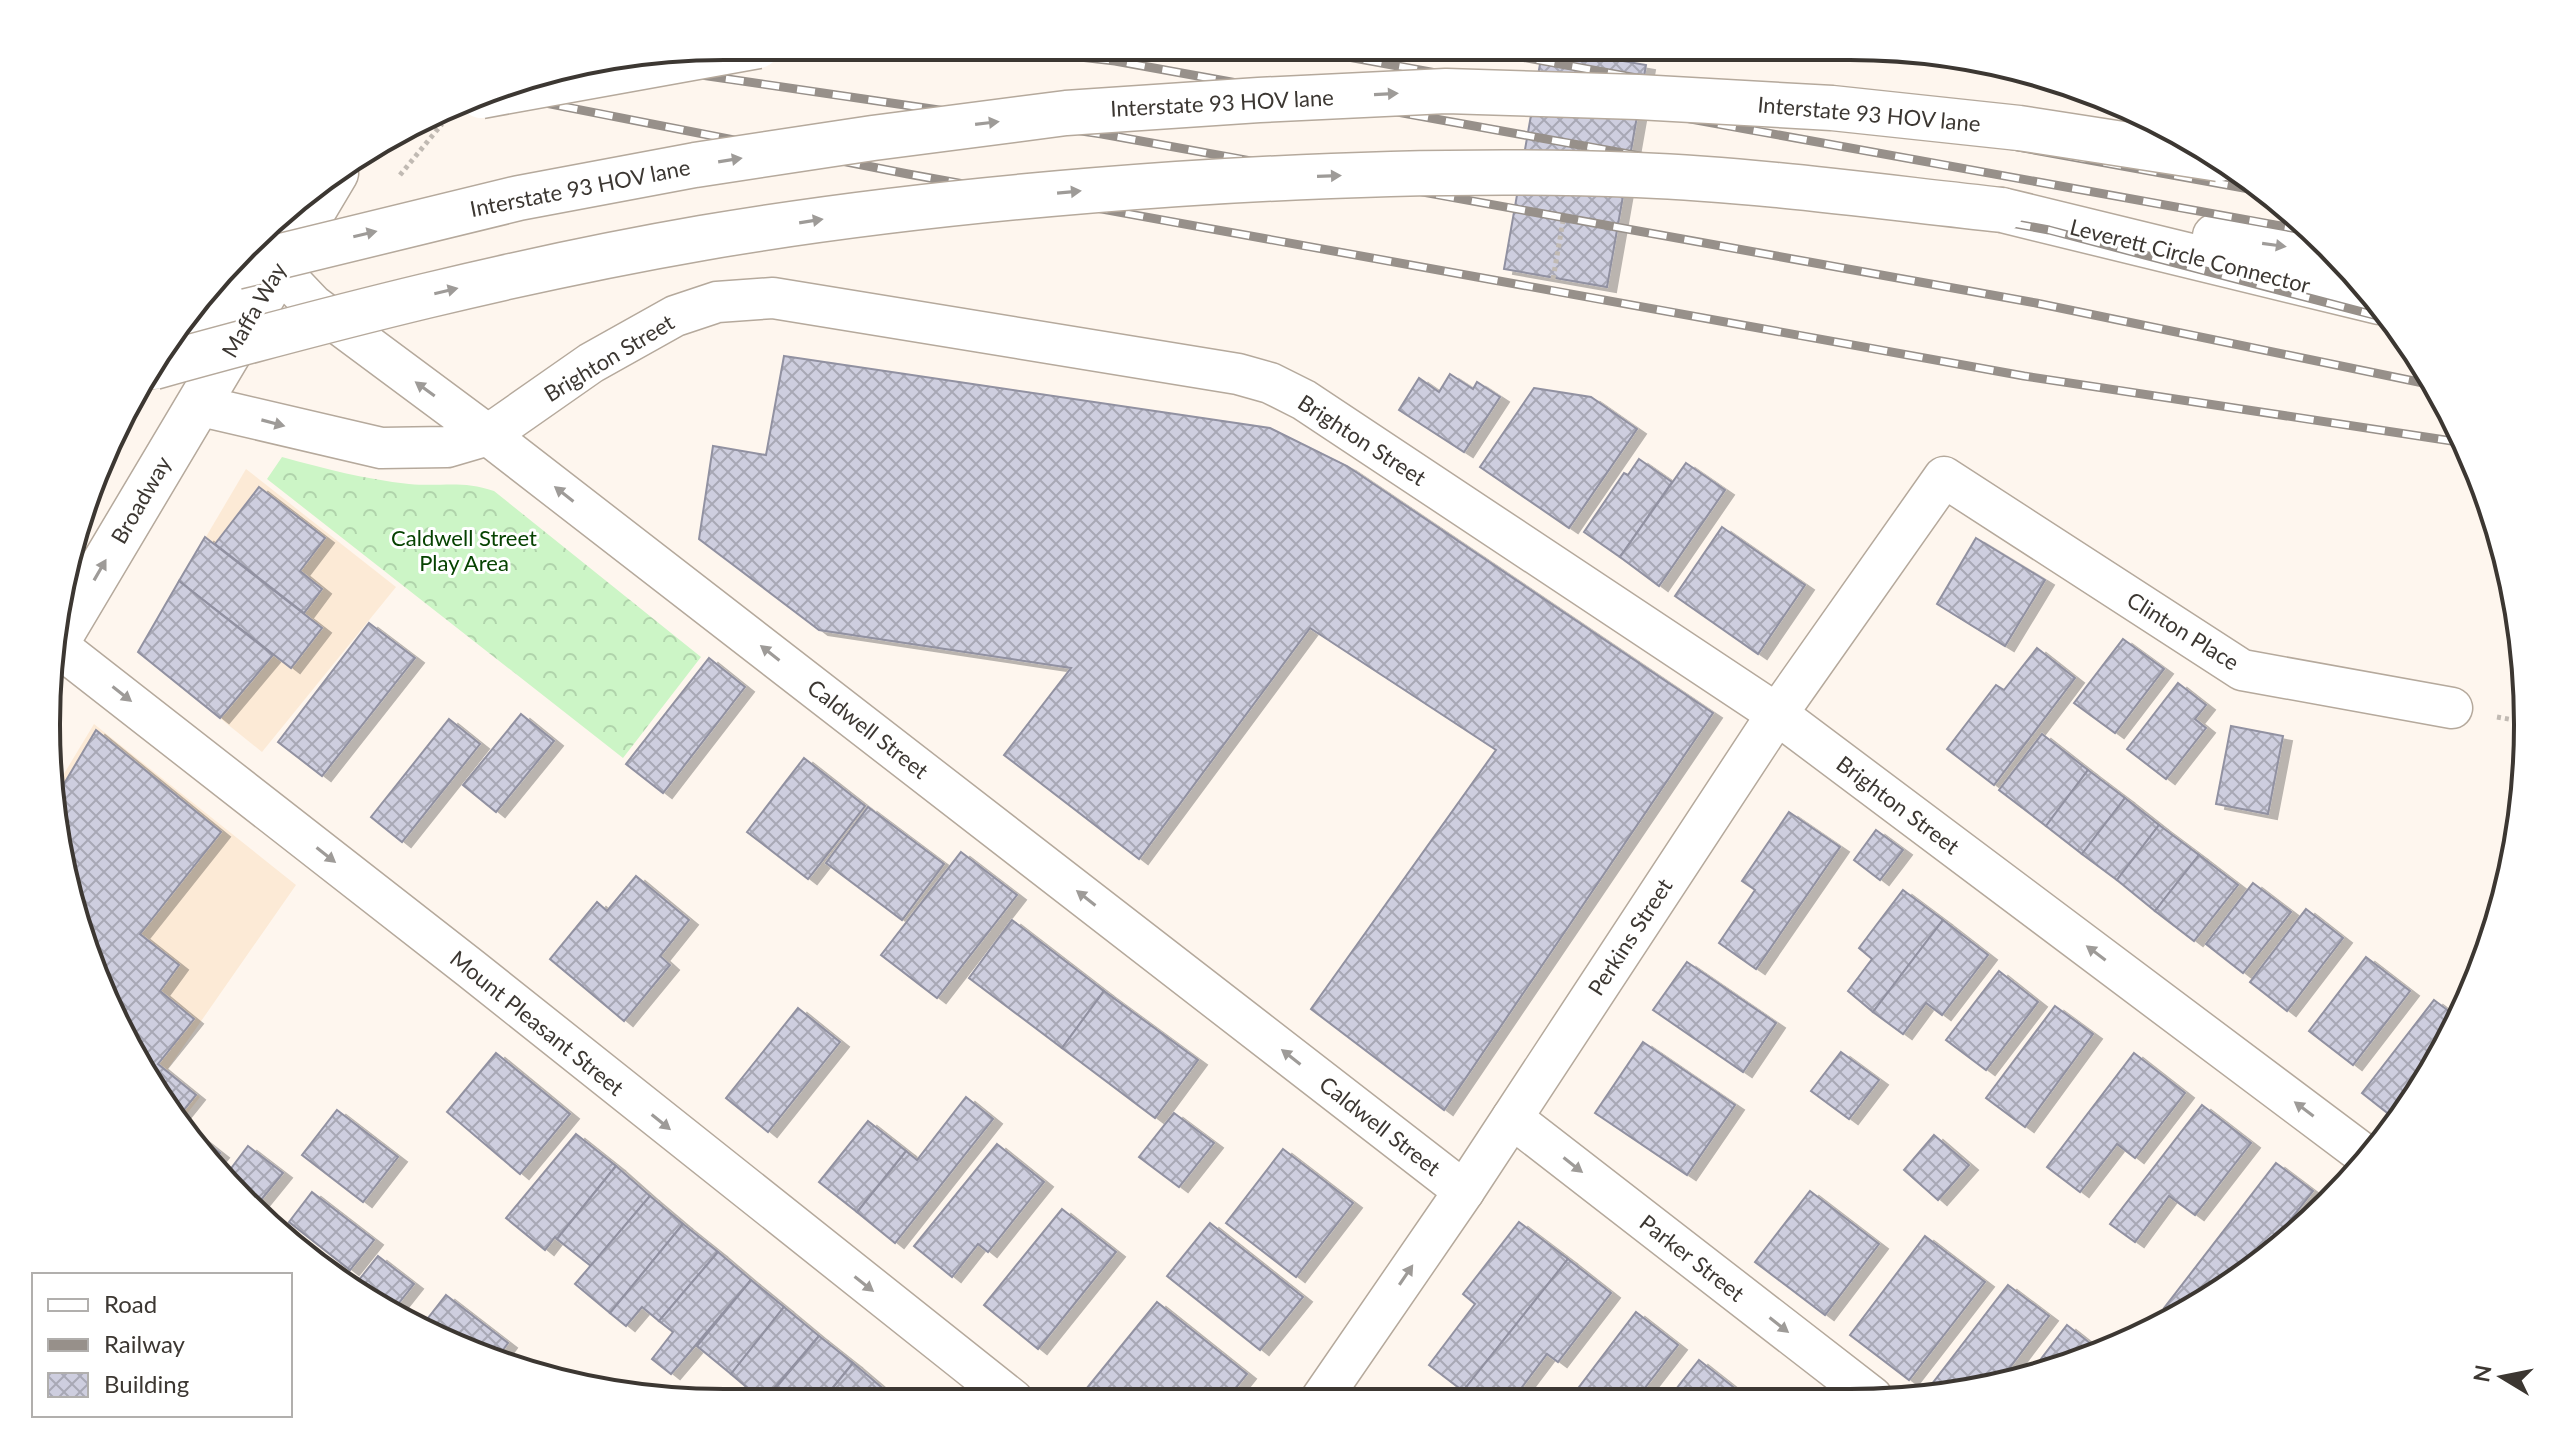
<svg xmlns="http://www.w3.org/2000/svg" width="2574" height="1449" font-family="Lato,sans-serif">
<defs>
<pattern id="forest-crowns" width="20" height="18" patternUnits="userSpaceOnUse" patternTransform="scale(2)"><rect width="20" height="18" fill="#ccf5c6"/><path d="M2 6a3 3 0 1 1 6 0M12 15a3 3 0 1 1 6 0" fill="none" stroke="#b0d3ab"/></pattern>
<pattern id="building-cross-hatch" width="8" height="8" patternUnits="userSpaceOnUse" patternTransform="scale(2)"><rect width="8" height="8" fill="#cecedf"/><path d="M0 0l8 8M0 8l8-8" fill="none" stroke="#a8a8b5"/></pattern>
<filter id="shadow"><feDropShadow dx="9" dy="5" stdDeviation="0" flood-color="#0004"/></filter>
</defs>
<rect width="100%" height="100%" fill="#fef6ee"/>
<g fill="#fcead6">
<path d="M246 469 396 587 262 752 138 652Z"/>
<path d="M94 724 296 885 167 1070 200 1097 182 1120 97 984 53 792Z"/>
</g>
<path fill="url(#forest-crowns)" d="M282 457C326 469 364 479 409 484 442 487 462 480 494 491L701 657 623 758 267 479Z"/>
<g fill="url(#building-cross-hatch)" stroke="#9191a1" stroke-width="2" filter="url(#shadow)">
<path d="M1543 47 1646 65 1607 287 1504 269Z"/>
<path d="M784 356 1270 428 1347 466 1713 713 1444 1110 1311 1009 1496 750 1310 628 1139 859 1004 755 1071 668 819 630 699 539 713 446 766 455Z"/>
<path d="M1450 374 1473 389 1477 382 1500 397 1464 452 1399 410 1419 378 1439 392Z"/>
<path d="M1534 388 1591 397 1637 429 1569 528 1480 467Z"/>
<path d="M1639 459 1672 482 1620 557 1584 532 1624 473 1628 475Z"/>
<path d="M1686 463 1725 490 1659 586 1620 557Z"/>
<path d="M259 487 325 538 300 571 322 589 304 613 215 544Z"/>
<path d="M1722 527 1805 585 1758 654 1675 596Z"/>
<path d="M205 537 322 628 291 668 179 581Z"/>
<path d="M1976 538 2045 580 2005 646 1937 604Z"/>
<path d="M179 581 273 655 220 718 138 652Z"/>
<path d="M369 623 415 658 322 776 278 742Z"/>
<path d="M2123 639 2164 669 2115 733 2074 703Z"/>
<path d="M2037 648 2075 678 1994 785 1947 749 1996 685 2004 690Z"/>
<path d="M709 658 745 687 663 793 626 764Z"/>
<path d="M2178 683 2206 705 2195 719 2206 728 2166 779 2127 749Z"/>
<path d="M521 714 554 741 496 812 463 785Z"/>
<path d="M449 719 480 744 402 842 371 817Z"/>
<path d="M2231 726 2283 736 2268 814 2216 804Z"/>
<path d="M96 730 221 832 140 934 179 965 160 991 194 1019 158 1064 196 1095 179 1116 97 984 55 799Z"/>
<path d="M2042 734 2088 770 2046 826 1999 790Z"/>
<path d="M804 758 865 806 808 879 747 832Z"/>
<path d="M2088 770 2125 798 2082 854 2046 826Z"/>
<path d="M2125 798 2159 825 2117 880 2082 854Z"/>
<path d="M868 807 944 864 902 920 826 863Z"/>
<path d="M1789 812 1840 847 1756 969 1719 943 1755 890 1742 881Z"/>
<path d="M2159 825 2199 855 2155 911 2117 880Z"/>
<path d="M1876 830 1903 850 1880 880 1854 860Z"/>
<path d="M961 852 1017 895 937 998 881 955Z"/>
<path d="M2199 855 2238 885 2194 941 2155 911Z"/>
<path d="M636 876 689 920 660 956 670 965 624 1021 550 959 597 902 607 911Z"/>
<path d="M2253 883 2291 912 2243 973 2206 944Z"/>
<path d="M1903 890 1943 920 1873 1012 1848 991 1872 959 1859 948Z"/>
<path d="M2306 909 2343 938 2287 1011 2250 982Z"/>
<path d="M1012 920 1104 991 1062 1048 969 978Z"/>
<path d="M1943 920 1988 955 1942 1015 1926 1003 1903 1034 1873 1012Z"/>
<path d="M2366 957 2410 991 2353 1065 2309 1031Z"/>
<path d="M1687 962 1776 1023 1743 1072 1653 1010Z"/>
<path d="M1999 971 2038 1002 1986 1070 1946 1040Z"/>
<path d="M1104 991 1198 1060 1155 1118 1062 1048Z"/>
<path d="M2434 1000 2458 1018 2437 1064 2395 1119 2362 1093Z"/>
<path d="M2055 1006 2093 1034 2025 1127 1986 1098Z"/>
<path d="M798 1008 840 1042 768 1132 726 1098Z"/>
<path d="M1643 1042 1735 1105 1687 1175 1595 1113Z"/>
<path d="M1841 1052 1879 1080 1849 1119 1811 1091Z"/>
<path d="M496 1053 570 1114 520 1174 447 1112Z"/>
<path d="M2134 1053 2185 1093 2135 1158 2117 1144 2080 1192 2047 1167Z"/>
<path d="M966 1097 993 1119 895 1243 857 1212 906 1151 917 1160Z"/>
<path d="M2202 1105 2251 1143 2195 1215 2169 1196 2135 1242 2110 1224Z"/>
<path d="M337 1110 398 1157 363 1202 302 1155Z"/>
<path d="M1174 1113 1214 1143 1179 1187 1139 1157Z"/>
<path d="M868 1121 906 1151 857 1212 819 1182Z"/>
<path d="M186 1126 220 1153 210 1165Z"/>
<path d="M576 1134 616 1166 557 1239 555 1237 545 1250 506 1218Z"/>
<path d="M1934 1135 1969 1165 1938 1200 1904 1170Z"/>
<path d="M997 1144 1044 1182 988 1252 978 1244 952 1277 914 1246Z"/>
<path d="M248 1146 283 1173 256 1206 223 1179Z"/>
<path d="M1283 1149 1353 1203 1296 1277 1226 1223Z"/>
<path d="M2276 1163 2313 1191 2255 1265 2226 1289 2173 1315 2164 1308Z"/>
<path d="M616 1166 650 1196 591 1266 557 1239Z"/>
<path d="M1810 1191 1879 1244 1825 1315 1755 1262Z"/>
<path d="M312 1192 374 1240 350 1270 289 1222Z"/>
<path d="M650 1196 683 1224 610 1313 575 1284Z"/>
<path d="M1062 1209 1116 1252 1038 1349 984 1305Z"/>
<path d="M1519 1222 1568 1259 1463 1391 1429 1365 1475 1304 1463 1294Z"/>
<path d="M1210 1223 1303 1297 1260 1350 1167 1276Z"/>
<path d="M683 1224 718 1252 659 1321 642 1307 626 1326 610 1313Z"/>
<path d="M1925 1236 1985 1282 1909 1380 1850 1335Z"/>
<path d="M718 1252 751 1280 671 1374 652 1359 673 1332 659 1321Z"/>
<path d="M378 1256 414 1284 390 1314 354 1286Z"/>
<path d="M1568 1259 1611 1293 1558 1362 1547 1354 1513 1399H1473L1463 1391Z"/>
<path d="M751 1280 784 1307 731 1374 697 1346Z"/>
<path d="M2008 1285 2049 1316 1998 1383 1931 1397 1925 1393Z"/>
<path d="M446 1295 508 1343 497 1358 421 1327Z"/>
<path d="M1157 1302 1247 1374 1226 1400H1101L1087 1388Z"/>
<path d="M784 1307 819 1336 763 1401 731 1374Z"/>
<path d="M1636 1312 1678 1345 1637 1398H1628L1617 1390 1611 1398 1570 1399Z"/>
<path d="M2067 1325 2100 1351 2068 1367 2028 1376Z"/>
<path d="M819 1336 853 1363 822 1401H765Z"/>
<path d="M1699 1360 1746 1397 1745 1398H1669Z"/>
<path d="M853 1363 887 1392 880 1401H822Z"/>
<path d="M887 1392 897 1401H880Z"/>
</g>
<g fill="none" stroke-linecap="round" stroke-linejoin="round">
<defs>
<g id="street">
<path d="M283 259 293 284 313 305 488 435 1464 1191"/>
<path d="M197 405 381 448 447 447 488 435 591 363 675 316 717 302 773 298 1238 374 1270 383 1304 400 1777 714 2366 1156"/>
<path d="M59 647 470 968 1013 1400"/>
<path d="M1512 1118 1872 1397"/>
<path d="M1321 1399 1464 1191 1777 714 1944 477 2242 670 2452 708"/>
</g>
<path id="secondary" d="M152 366 268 242"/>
<path id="primary" d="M60 637 336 173"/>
<g id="highway">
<path d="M2002 210 2379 302"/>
<path d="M2215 236 2333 253"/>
</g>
</defs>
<use href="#street" stroke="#b5a99c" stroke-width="43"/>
<use href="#secondary" stroke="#b5a99c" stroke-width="47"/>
<use href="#primary" stroke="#b5a99c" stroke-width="47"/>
<use href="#highway" stroke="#b5a99c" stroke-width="47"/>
<g stroke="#c1bab3" stroke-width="5" stroke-dasharray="4 4" stroke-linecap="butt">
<path d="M400 175 442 124"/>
<path d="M1553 279 1563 221"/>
<path d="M2497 717 2525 722"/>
</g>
<use href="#street" stroke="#fff" stroke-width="40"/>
<use href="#secondary" stroke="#fff" stroke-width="44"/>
<use href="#primary" stroke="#fff" stroke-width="44"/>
<use href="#highway" stroke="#fff" stroke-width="44"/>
<defs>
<g id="rail">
<path d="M984 46 1115 61 2049 230 2393 320"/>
<path d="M1293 47 2314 232"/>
<path d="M1466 47 2266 192"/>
<path d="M619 63 1102 134 2036 303 2433 385"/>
<path d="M489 92 908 174 2024 376 2465 443"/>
</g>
</defs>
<use href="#rail" stroke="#97908a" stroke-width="9"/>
<use href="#rail" stroke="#fff" stroke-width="6" stroke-dasharray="18" stroke-linecap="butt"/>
<defs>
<g id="highway-bridge">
<path d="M481 96 758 46"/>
<path d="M236 267 519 198 695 165 873 138 1066 113 1259 100 1446 91 1638 97 1832 108 2019 128 2219 159"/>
<path d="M154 367C335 317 517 270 702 238 859 211 1018 195 1177 184 1331 174 1484 169 1637 175 1759 180 1881 197 2002 210"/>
</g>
</defs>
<use href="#highway-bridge" stroke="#b5a99c" stroke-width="47" stroke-linecap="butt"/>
<use href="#highway-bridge" stroke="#fff" stroke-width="44"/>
</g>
<defs><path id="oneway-solid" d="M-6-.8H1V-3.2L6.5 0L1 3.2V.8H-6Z" transform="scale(2)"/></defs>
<g fill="#9e9b98">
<use href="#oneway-solid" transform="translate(1386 94) rotate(-3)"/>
<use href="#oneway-solid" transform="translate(987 123) rotate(-7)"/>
<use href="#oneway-solid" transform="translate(730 160) rotate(-9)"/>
<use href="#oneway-solid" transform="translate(1329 176) rotate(-2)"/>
<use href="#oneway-solid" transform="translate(1069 192) rotate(-5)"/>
<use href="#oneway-solid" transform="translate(811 221) rotate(-9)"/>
<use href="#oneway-solid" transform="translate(365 234) rotate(-13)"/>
<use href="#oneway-solid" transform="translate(2274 245) rotate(8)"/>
<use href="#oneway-solid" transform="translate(446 291) rotate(-13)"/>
<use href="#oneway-solid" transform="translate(425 389) rotate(-144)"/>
<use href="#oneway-solid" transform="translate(273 423) rotate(15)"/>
<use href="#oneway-solid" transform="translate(564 494) rotate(-142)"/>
<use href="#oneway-solid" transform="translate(100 570) rotate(-60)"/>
<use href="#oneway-solid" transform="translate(770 653) rotate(-142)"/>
<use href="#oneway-solid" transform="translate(122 694) rotate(38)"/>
<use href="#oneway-solid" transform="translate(326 855) rotate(38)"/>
<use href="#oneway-solid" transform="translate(1086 898) rotate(-142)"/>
<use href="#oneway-solid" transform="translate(2096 953) rotate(-143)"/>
<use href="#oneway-solid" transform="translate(1291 1057) rotate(-142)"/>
<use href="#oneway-solid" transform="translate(2304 1109) rotate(-143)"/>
<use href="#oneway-solid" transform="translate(661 1122) rotate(39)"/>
<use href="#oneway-solid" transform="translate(1573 1165) rotate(38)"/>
<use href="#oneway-solid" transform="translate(1406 1275) rotate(-56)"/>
<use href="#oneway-solid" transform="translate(864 1284) rotate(38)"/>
<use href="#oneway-solid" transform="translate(1779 1325) rotate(38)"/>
</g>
<g text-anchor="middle" stroke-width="6" stroke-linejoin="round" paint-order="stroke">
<g font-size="22" fill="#3c3732" stroke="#fff">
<text transform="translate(1222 103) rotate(-3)" y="8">Interstate 93 HOV lane</text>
<text transform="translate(1869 114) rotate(5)" y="8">Interstate 93 HOV lane</text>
<text transform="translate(580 188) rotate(-11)" y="8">Interstate 93 HOV lane</text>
<text transform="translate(2190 256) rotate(14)" y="8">Leverett Circle Connector</text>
<text transform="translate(254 310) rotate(-60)" y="8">Maffa Way</text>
<text transform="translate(609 358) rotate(-31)" y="8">Brighton Street</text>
<text transform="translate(1362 440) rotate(33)" y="8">Brighton Street</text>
<text transform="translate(141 500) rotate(-60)" y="8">Broadway</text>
<text transform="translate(2183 631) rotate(32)" y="8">Clinton Place</text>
<text transform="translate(868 729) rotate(38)" y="8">Caldwell Street</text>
<text transform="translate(1898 805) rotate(37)" y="8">Brighton Street</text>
<text transform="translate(1630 937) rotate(-57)" y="8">Perkins Street</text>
<text transform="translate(537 1023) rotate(39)" y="8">Mount Pleasant Street</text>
<text transform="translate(1380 1126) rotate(38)" y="8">Caldwell Street</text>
<text transform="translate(1692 1258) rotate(38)" y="8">Parker Street</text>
</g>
<g font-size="22" fill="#064201" stroke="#fff">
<text x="464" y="546">Caldwell Street<tspan x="464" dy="25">Play Area</tspan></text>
</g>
</g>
<path d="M0 0H2574V1449H0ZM724 60H1850A664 664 0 0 1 2514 724V725A664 664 0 0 1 1850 1389H724A664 664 0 0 1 60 725V724A664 664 0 0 1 724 60Z" fill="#fff" fill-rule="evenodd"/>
<path fill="none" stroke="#3c3732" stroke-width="4" d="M724 60H1850A664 664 0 0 1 2514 724V725A664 664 0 0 1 1850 1389H724A664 664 0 0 1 60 725V724A664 664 0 0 1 724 60Z"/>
<rect x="32" y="1273" width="260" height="144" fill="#ffffff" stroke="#b1afad" stroke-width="2"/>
<rect x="48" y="1299" width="40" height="12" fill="#ffffff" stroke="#b1afad" stroke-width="2"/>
<text x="104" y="1313" font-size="24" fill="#3c3732">Road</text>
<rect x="48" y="1339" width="40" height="12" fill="#97908a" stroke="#b1afad" stroke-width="2"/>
<text x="104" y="1353" font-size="24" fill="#3c3732">Railway</text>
<rect x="48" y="1373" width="40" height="24" fill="url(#building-cross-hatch)" stroke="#b1afad" stroke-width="2"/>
<text x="104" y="1393" font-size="24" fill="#3c3732">Building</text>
<g transform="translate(2502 1377) rotate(280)" stroke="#ffffff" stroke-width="6" paint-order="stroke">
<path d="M0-6L14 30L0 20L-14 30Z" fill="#3c3732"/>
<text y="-12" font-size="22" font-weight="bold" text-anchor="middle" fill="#3c3732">N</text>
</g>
</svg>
